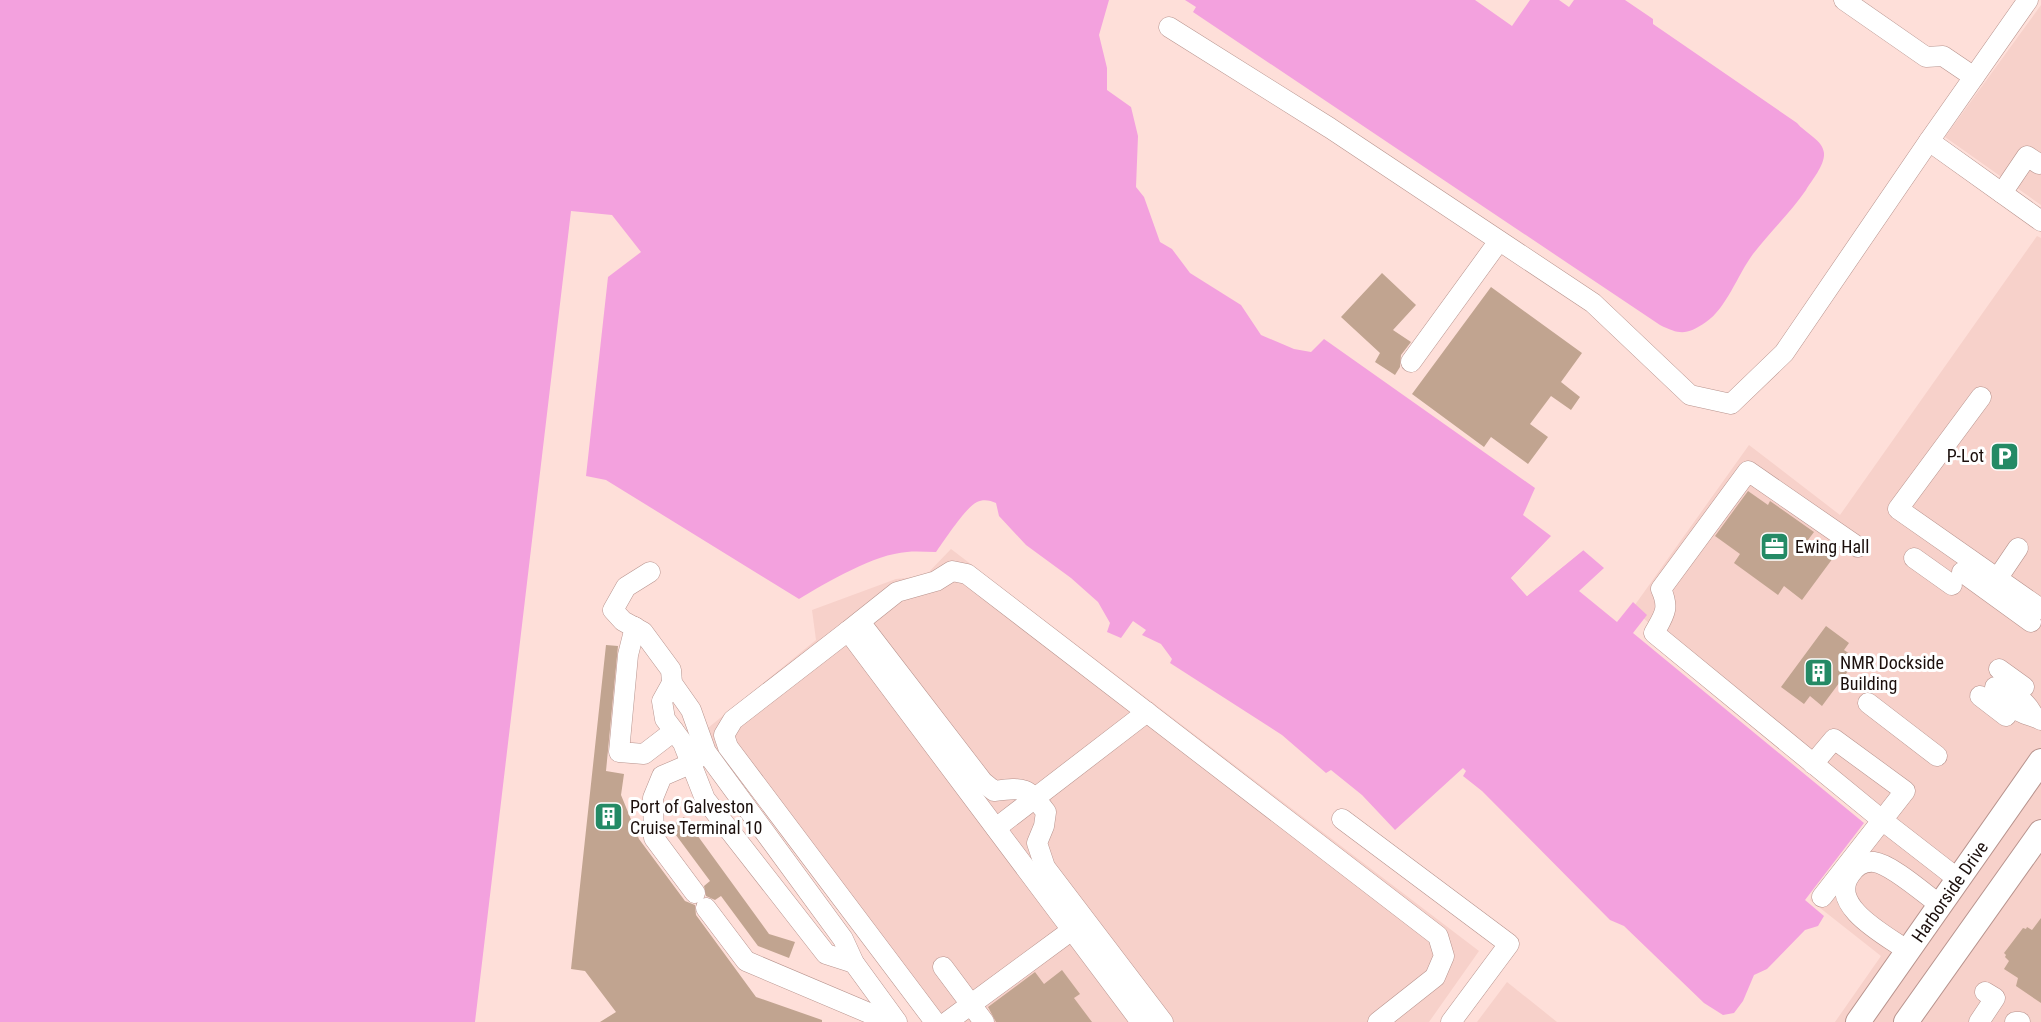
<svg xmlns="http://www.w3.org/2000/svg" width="2041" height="1022" font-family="'Roboto Condensed',sans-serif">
<rect width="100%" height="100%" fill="#fedfd9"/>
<g fill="#f7d1ca">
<path d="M2041 5V205L1945 137Z"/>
<path d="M2037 236 2041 238V1022H1835L1881 956 1810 900 1879 811 1632 609 1749 445 1840 515Z"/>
<path d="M951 549 1479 951 1429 1022H924L703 732 816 640 812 610 896 579 925 576Z"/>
<path d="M1507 982 1557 1022H1477Z"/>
</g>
<g fill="#f3a1de">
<path d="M0 0H1109L1099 35 1107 68V90L1131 107 1138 136 1136 187 1144 197 1160 242 1172 249 1190 273 1241 305 1261 335 1294 349 1311 352 1324 339 1535 488 1523 515 1551 536 1511 578 1527 596 1583 550 1604 568 1579 591 1617 622 1633 602 1647 615 1633 633 1864 823 1805 900 1824 916 1818 926 1805 930 1767 969 1754 975 1743 1001 1734 1013 1723 1015 1704 1003 1624 926 1610 920 1482 791 1463 776 1466 771 1463 768 1395 830 1362 795 1331 770 1326 773 1282 735 1170 663 1172 659 1161 644 1142 635 1146 630 1133 621 1121 638 1107 632 1110 623 1098 602 1071 578 1026 545 999 516 996 503C990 500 983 499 977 502 966 507 944 541 936 552 926 552 916 551 907 552 875 554 827 582 799 599L606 480 586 476 608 277 641 252 612 215 571 211 475 1022H0Z"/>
<path d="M1185 0H1475L1512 26 1530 0H1559L1569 7 1574 0H1625L1653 19V24L1797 123C1805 133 1823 140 1824 153 1825 165 1812 180 1806 190 1791 212 1770 232 1753 254 1738 274 1726 309 1706 322 1687 335 1680 335 1660 325L1193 12 1196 7Z"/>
</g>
<path fill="#fedfd9" d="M1554 534 1553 538 1515 578 1527 592 1581 547 1586 548 1527 596 1511 578Z"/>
<g fill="#c1a490">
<path d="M1382 273 1416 305 1393 330 1411 342 1401 355 1400 367 1395 375 1375 362 1380 353 1341 317Z"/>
<path d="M1491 287 1582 353 1561 382 1580 397 1571 410 1551 396 1530 424 1548 437 1528 464 1491 437 1484 447 1412 394Z"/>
<path d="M1748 491 1768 505 1770 501 1814 532 1808 540 1833 558 1802 600 1784 586 1778 595 1734 563 1740 554 1715 536Z"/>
<path d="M1826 626 1849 643 1844 650 1857 659 1822 706 1810 696 1804 704 1781 687Z"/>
<path d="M606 645 618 646 606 771 624 774 621 795 639 839 685 901 695 905 696 915 756 997 822 1020V1022H600L616 1012 585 971 571 969Z"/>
<path d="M684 817 769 934 795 942 789 958 758 946 721 896 715 900 706 896 704 886 710 881 670 827Z"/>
<path d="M2041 918V1003L2016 986 2018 978 2004 969 2009 961 2005 957 2006 955 2004 953 2023 928 2026 929 2027 927 2032 930Z"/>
<path d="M1062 970 1080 994 1074 998 1092 1022H996L988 1007 1035 972 1044 984Z"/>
</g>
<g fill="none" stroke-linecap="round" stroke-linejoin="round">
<defs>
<g id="minor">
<path d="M1844 0 1926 57 1943 56 1974 77"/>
<path d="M1169 27 1330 128 1593 303 1690 395 1731 404 1784 353 1929 141 2028 0"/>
<path d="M1929 141 2041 221"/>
<path d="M2002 193 2027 156 2039 164"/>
<path d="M1411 362 1499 241"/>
<path d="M1981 397 1898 509 2041 609"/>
<path d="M1858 547 1748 471 1661 589C1670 609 1664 615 1654 633L1882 820 1958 879"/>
<path d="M1914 558 1952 585"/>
<path d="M650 572 626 587 613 610 623 621 643 632 671 670 672 683 691 710 706 752 843 939 854 963 897 1022"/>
<path d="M1962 572 2031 622"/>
<path d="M1997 579 2018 548"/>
<path d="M860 622 983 782 994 791C1025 787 1027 787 1046 812L1044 826 1037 843 1045 867 1163 1022"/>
<path d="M635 627 628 655 619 752 644 754 674 731"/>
<path d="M848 631 897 592 936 581 952 571 967 574 1438 936 1444 956 1435 977 1378 1022"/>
<path d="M1999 669 2024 687"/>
<path d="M672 683 662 701 665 719 683 743 705 799 826 954 854 963"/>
<path d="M1980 696 2006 716"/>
<path d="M1868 703 1937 756"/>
<path d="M2033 715C2027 702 2015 695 2004 687H1995C1998 698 2013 709 2023 713 2030 716 2034 716 2041 720"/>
<path d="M1813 764 1834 739 1905 791 1822 897"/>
<path d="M1342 819 1509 944 1451 1022"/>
<path d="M996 828 1147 712"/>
<path d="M695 893 654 838 653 798 662 776 690 764 699 757"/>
<path d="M706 908 746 961 890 1022"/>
<path d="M1908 951C1887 936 1828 906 1850 875 1855 867 1864 861 1874 862 1891 864 1925 894 1940 905"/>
<path d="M943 967 984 1022"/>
<path d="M935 1022 728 747 724 735 733 720 848 631 1072 930"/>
<path d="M947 1022 1072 930 1141 1022"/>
<path d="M1979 1022 1995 998 1985 992"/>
<path d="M2015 1022H2020"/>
</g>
<g id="major">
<path d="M1858 1022 2041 761"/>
<path d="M1906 1022 2041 832"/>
</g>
</defs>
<use href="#minor" stroke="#b7938d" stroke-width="21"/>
<use href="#major" stroke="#b7938d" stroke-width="26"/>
<use href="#minor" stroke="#fff" stroke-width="20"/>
<use href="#major" stroke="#fff" stroke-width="24"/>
</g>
<defs>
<symbol id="parking-square" viewBox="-11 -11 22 22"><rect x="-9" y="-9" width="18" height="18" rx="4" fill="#248a65" stroke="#fff"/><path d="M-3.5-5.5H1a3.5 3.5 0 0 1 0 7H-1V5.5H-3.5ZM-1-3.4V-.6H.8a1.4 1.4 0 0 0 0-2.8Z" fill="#fff"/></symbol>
<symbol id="office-square" viewBox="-11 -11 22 22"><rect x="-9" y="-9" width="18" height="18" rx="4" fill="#248a65" stroke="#fff"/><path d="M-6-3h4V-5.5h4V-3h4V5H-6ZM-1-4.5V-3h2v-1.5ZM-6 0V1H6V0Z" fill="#fff"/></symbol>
<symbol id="building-square" viewBox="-11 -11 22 22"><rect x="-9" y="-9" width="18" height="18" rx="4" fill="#248a65" stroke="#fff"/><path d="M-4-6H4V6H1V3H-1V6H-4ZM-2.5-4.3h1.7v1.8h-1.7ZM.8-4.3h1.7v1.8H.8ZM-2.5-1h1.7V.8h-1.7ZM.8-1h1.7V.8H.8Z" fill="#fff"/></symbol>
</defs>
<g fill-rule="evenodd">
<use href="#parking-square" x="1988" y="440" width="33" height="33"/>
<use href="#office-square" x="1758" y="530" width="33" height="33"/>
<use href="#building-square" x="1802" y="656" width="33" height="33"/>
<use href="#building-square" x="592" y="800" width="33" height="33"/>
</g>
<g text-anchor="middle" stroke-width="6" stroke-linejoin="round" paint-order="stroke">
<g font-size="18" fill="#1b0f0c" stroke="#fff" text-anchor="start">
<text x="1984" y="462" text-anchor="end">P-Lot</text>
<text x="1795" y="553">Ewing Hall</text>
<text x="1840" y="669">NMR Dockside<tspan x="1840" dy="21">Building</tspan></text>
<text x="630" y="813">Port of Galveston<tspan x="630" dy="21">Cruise Terminal 10</tspan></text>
</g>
<g font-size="18" fill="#1b0f0c" stroke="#fff">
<text transform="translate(1950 892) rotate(-55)" y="6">Harborside Drive</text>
</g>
</g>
</svg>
